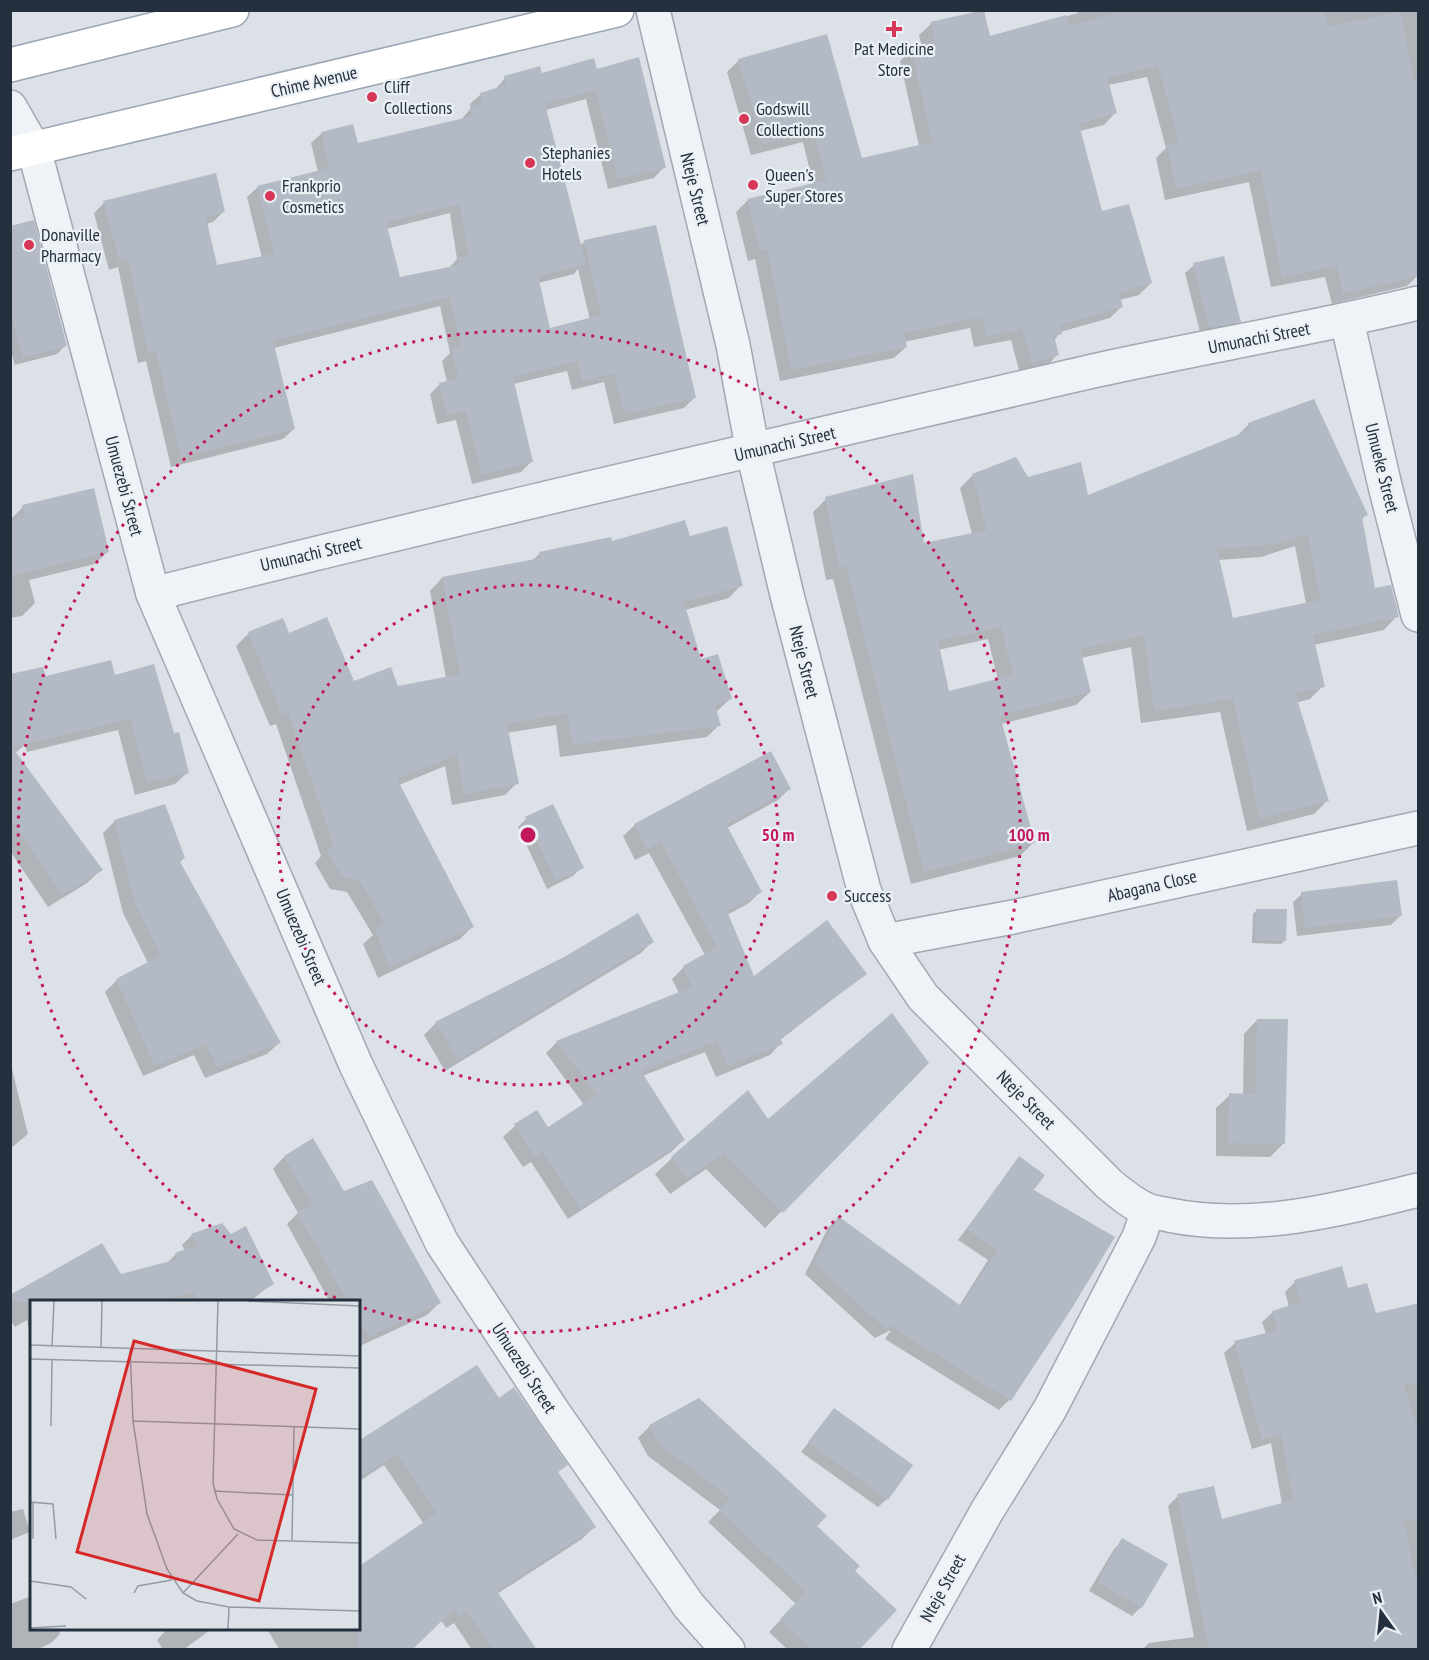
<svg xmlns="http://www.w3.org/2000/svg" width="1429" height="1660" font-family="'PT Sans Narrow',sans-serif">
<rect width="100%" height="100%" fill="#dce1e7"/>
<g fill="#0003" fill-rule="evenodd">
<path d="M1077 10H1418V275L1407 286 1332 304 1325 277 1271 287 1249 182 1165 200 1156 158 1166 148 1147 77 1108 85 1115 113 1104 125 1080 131 1101 213 1151 283 1139 295 1120 300 1121 307 1110 318 1060 332 1054 341 1057 355 1046 367 1020 374 1011 340 974 347 970 328 904 342 906 347 894 358 780 381 755 259 748 261 736 212 747 201 813 184 803 142 751 155 727 72 739 60 861 159 919 146 900 61 912 49 922 47 919 35 931 24 989 38 1078 13Z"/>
<path d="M596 70 664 167 654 178 608 189 586 99 546 110 580 246 585 241 695 397 684 408 614 424 604 382 572 390 567 371 513 384 532 461 521 472 472 484 456 420 437 424 430 394 440 384 447 382 442 361 450 353 440 306 274 348 294 429 283 439 171 467 146 361 138 363 118 267 109 270 94 213 104 203 223 212 213 222 206 224 216 267 262 258 247 197 258 187 318 172 311 143 322 133 357 145 461 120 471 108 470 104 481 94 495 90 505 78ZM450 213 457 259 448 269 399 279 386 229ZM578 269 590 320 549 330 538 283 574 274Z"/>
<path d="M10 228 66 345 57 354 15 365 10 349Z"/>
<path d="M1194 265 1239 321 1230 330 1201 336 1185 273Z"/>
<path d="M1249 424 1366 515 1361 520 1373 590 1397 616 1384 630 1313 645 1323 686 1310 699 1296 703 1327 801 1314 814 1247 831 1220 712 1141 723 1131 647 1081 658 1090 692 1076 705 1001 724 1033 843 1020 856 911 884 833 579 826 580 813 512 826 499 923 545 972 534 960 488 973 475 1027 479 1087 497 1235 438ZM1295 546 1306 604 1232 620 1218 560 1261 557ZM988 639 998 680 948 693 938 650Z"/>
<path d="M23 507 107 552 95 564 29 580 35 603 22 616 10 618 11 519Z"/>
<path d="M689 538 741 585 729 598 685 610 700 661 730 699 716 712 719 725 707 737 560 757 556 725 507 733 517 783 505 795 452 805 445 766 399 785 472 927 460 939 378 978 363 944 373 935 347 892 330 889 315 863 321 856 276 724 270 726 236 646 248 634 282 620 288 635 353 682 397 688 446 678 430 591 442 578 532 561 539 554 611 543Z"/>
<path d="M114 677 173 735 188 772 175 784 135 795 118 730 27 752 25 745 10 757V707Z"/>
<path d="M10 787 101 870 87 883 48 907 10 851Z"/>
<path d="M789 789 778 800 727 828 760 892 749 903 727 915 754 979 865 974 780 1040 781 1043 770 1055 716 1077 705 1052 642 1076 683 1140 671 1152 568 1219 531 1162 523 1167 503 1137 515 1126 536 1112 548 1129 584 1105 546 1053 557 1042 679 993 672 979 684 967 705 955 649 853 635 860 623 836 635 825Z"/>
<path d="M526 819 582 867 573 876 547 889 518 827Z"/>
<path d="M115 821 184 858 179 863 279 1043 267 1054 205 1078 194 1055 143 1076 105 992 117 980 148 963 123 913 103 833Z"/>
<path d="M1302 894 1400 916 1391 925 1297 936 1293 902Z"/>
<path d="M1257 910 1285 940 1281 944 1252 943 1253 914Z"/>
<path d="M653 941 641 953 445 1071 424 1035 436 1023 567 957Z"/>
<path d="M1257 1020 1283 1144 1270 1157 1216 1156V1108L1230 1095H1243L1244 1034Z"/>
<path d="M10 1061 28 1134 10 1149Z"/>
<path d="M927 1063 765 1228 706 1169 670 1194 655 1174 672 1158Z"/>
<path d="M313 1141 344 1193 439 1303 427 1315 358 1347V1302H330L287 1224 298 1213 273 1169 284 1157Z"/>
<path d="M1019 1158 1071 1307 1009 1400 999 1410 885 1339 891 1330 875 1338 805 1274 828 1228 838 1218 959 1306 988 1260 958 1240Z"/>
<path d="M192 1235 272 1284 249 1302H32V1347L27 1320 15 1327 10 1320V1297L120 1276 167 1263 176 1254 185 1251 182 1245Z"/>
<path d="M1295 1282 1347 1290 1375 1314 1418 1305V1650H1142L1149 1643 1194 1637 1168 1506 1178 1496 1221 1521 1282 1504 1271 1443 1252 1449 1224 1353 1235 1343 1266 1334 1262 1322 1273 1312 1289 1307 1285 1292Z"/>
<path d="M498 1400 566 1465 557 1473 594 1527 582 1539 497 1594 535 1650H472L454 1623 446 1628 441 1620 410 1650H280L266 1628H358L424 1524 384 1465 358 1482V1443Z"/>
<path d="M834 1410 887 1499 878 1507 801 1452Z"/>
<path d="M650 1426 852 1571 857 1650H788L769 1632 796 1604 708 1522 720 1510 648 1456 638 1438Z"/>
<path d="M23 1509 30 1532 10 1540V1512Z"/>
<path d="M1123 1540 1166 1564 1141 1607 1132 1616 1089 1591 1114 1549Z"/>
<path d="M32 1596V1628H58L60 1634 51 1643 36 1650H11L10 1604Z"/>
<path d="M168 1628H213L183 1650H163L157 1640Z"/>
</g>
<g fill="#b3bac5" fill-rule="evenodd">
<path d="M984 10 990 36 1066 15 1069 26 1126 10H1324L1328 26 1401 12 1414 80 1419 78V276L1343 294 1337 266 1282 277 1261 171 1176 189 1167 145 1179 143 1158 66 1107 77 1117 113 1079 124 1102 211 1129 204 1152 283 1119 293 1123 307 1060 325 1062 334 1054 336 1059 355 1032 363 1022 329 986 337 982 317 904 333 907 347 791 370 767 249 760 251 747 199 826 180 814 132 763 144 738 59 827 34 862 158 932 142 911 48 935 42 930 22Z"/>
<path d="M639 57 666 168 618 179 596 90 545 104 586 264 538 276 550 328 601 315 584 240 656 225 696 398 624 414 614 373 582 381 578 361 513 377 533 462 482 475 466 410 447 415 439 383 458 378 452 349 461 347 450 297 273 341 295 429 181 457 156 352 148 353 128 258 119 260 103 201 216 173 225 212 206 217 217 265 274 254 257 186 329 168 321 132 353 124 358 143 473 116 470 107 483 103 480 93 506 85 504 76 540 66 542 73 594 58 597 69ZM460 204 468 255 457 258 459 265 400 277 386 222Z"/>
<path d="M34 220 67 346 23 358 10 311V226Z"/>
<path d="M1224 256 1241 322 1209 328 1193 263Z"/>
<path d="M1314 399 1368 515 1362 517 1375 588 1391 585 1399 617 1313 635 1325 687 1295 693 1329 801 1260 819 1233 699 1154 711 1144 635 1080 649 1091 692 1000 716 1035 843 924 872 846 566 839 567 825 497 913 474 924 543 987 530 972 474 1016 457 1028 477 1081 462 1088 495 1250 430 1248 423ZM1308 534 1320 600 1233 618 1217 549 1276 544ZM1001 627 1013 675 949 691 938 641Z"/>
<path d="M94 488 109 552 10 576V521L25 517 22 505Z"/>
<path d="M685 520 690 536 727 526 743 586 684 602 701 659 718 654 732 699 715 705 721 726 572 745 567 713 507 724 519 784 464 794 457 755 397 779 474 927 390 967 375 931 384 923 359 880 342 877 326 849 334 846 288 712 282 715 248 632 283 618 289 633 327 617 354 681 391 667 398 686 460 674 442 577 540 558 539 552 611 537 612 541Z"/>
<path d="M111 660 115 675 154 664 174 733 179 732 189 773 147 783 130 719 12 747 103 870 62 895 10 819V674L43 667 46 676Z"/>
<path d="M771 751 791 789 726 824 762 892 727 911 754 976 827 920 867 974 780 1038 783 1044 728 1066 717 1041 641 1071 685 1140 580 1209 543 1152 535 1157 514 1124 537 1110 548 1127 597 1095 556 1041 692 987 683 966 717 947 661 842 647 849 634 824Z"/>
<path d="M165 804 185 858 179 860 281 1043 217 1067 206 1044 155 1066 116 979 161 955 134 901 114 820Z"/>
<path d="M553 804 584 868 556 881 525 817Z"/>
<path d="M1397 880 1402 916 1305 928 1301 892Z"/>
<path d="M1256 909H1287L1286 941 1255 940Z"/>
<path d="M638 913 654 942 458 1060 435 1022 566 956Z"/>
<path d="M892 1013 929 1063 783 1213 724 1153 687 1178 671 1157 748 1090 768 1119Z"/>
<path d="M1257 1019H1288L1285 1144 1228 1143 1229 1093 1255 1094Z"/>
<path d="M313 1138 344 1191 372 1180 441 1303 369 1337 358 1319V1302H348L297 1212 312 1205 284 1156Z"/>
<path d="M1019 1156 1045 1175 1034 1190 1115 1237 1072 1308 1011 1401 894 1328 897 1323 886 1329 814 1263 838 1216 961 1306 997 1250 967 1229Z"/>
<path d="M222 1223 231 1234 246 1226 274 1284 244 1302H197L193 1292 159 1302H10V1295L102 1243 121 1274 178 1259 175 1253 197 1245 191 1234Z"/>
<path d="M1342 1266 1348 1288 1367 1283 1376 1313 1419 1303V1382L1404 1385 1419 1432V1518L1404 1522 1419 1594V1650H1209L1177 1494 1214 1486 1222 1519 1293 1500 1281 1433 1262 1440 1234 1341 1278 1330 1272 1311 1300 1302 1294 1280Z"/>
<path d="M477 1365 499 1398 514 1387 568 1465 558 1472 596 1527 497 1591 537 1650H493L467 1611 459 1617 454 1609 412 1650H358V1567L437 1513 397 1454 358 1479V1441Z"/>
<path d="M699 1398 827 1516 817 1526 860 1566 855 1571 897 1610 859 1650H812L780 1619 806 1592 719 1510 730 1498 660 1445 649 1425Z"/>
<path d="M834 1408 913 1465 888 1500 808 1442Z"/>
<path d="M1122 1538 1168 1564 1142 1608 1097 1582Z"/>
</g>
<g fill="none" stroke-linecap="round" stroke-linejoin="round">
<defs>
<g id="street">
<path d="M653 10 733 345 753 452 787 595 864 890 885 941 923 997 1109 1184C1121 1194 1133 1204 1147 1210 1154 1213 1162 1213 1169 1215 1251 1232 1339 1210 1418 1190"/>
<path d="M10 107 34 149 153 594 356 1065 442 1243 554 1413 689 1606 728 1650"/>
<path d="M1347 321 1385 486 1418 615"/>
<path d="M153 594C465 515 779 444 1093 371 1201 347 1311 329 1418 303"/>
<path d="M885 941 1013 917 1418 828"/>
<path d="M909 1650 987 1511 1050 1409 1139 1237 1148 1211"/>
</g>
<g id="primary">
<path d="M10 65 232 10"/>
<path d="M10 154 617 10"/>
</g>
</defs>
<use href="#street" stroke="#a1a8b1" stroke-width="36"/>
<use href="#primary" stroke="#9ba6b4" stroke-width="36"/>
<use href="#street" stroke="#eff2f6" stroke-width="33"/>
<use href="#primary" stroke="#fff" stroke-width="33"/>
</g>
<g fill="none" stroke="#c2185b" stroke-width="3" stroke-dasharray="3 6">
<circle cx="528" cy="835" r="250"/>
<path d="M344 1301A501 501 0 1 1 361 1307"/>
</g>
<g fill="#d83656" stroke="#ebf0f5" stroke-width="2">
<path d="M891 20h6v6h6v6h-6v6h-6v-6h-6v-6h6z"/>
<circle cx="372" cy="97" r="6"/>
<circle cx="744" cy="119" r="6"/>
<circle cx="530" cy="163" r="6"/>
<circle cx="753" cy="185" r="6"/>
<circle cx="270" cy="196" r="6"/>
<circle cx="29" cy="245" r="6"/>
<circle cx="832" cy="896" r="6"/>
</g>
<g text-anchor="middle" stroke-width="4.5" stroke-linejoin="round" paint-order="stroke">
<g font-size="18" fill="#25303f" stroke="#ebf0f5" text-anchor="start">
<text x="894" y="55" text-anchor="middle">Pat Medicine<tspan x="894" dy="21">Store</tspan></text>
<text x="384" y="93">Cliff<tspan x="384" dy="21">Collections</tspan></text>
<text x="756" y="115">Godswill<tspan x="756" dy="21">Collections</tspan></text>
<text x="542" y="159">Stephanies<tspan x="542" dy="21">Hotels</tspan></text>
<text x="765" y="181">Queen's<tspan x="765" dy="21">Super Stores</tspan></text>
<text x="282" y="192">Frankprio<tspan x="282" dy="21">Cosmetics</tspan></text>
<text x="41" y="241">Donaville<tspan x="41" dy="21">Pharmacy</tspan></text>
<text x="844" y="902">Success</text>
</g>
<g font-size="18" fill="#25303f" stroke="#ebf0f5">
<text transform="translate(314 82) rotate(-13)" y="6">Chime Avenue</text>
<text transform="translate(695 189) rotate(76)" y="6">Nteje Street</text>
<text transform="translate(1259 338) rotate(-11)" y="6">Umunachi Street</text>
<text transform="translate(785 444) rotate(-13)" y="6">Umunachi Street</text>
<text transform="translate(1382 468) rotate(76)" y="6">Umueke Street</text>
<text transform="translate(124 486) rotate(75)" y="6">Umuezebi Street</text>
<text transform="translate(311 554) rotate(-13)" y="6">Umunachi Street</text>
<text transform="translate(804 662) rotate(76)" y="6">Nteje Street</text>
<text transform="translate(1152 886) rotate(-13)" y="6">Abagana Close</text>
<text transform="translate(301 937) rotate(67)" y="6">Umuezebi Street</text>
<text transform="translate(1026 1100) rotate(45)" y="6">Nteje Street</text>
<text transform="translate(524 1368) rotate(57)" y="6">Umuezebi Street</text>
<text transform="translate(943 1588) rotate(-61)" y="6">Nteje Street</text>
</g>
</g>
<g transform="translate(30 1300)">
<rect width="330" height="330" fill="#dce1e7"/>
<path fill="none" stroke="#939aa4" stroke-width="1.5" d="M188 1 183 183 187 199 204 229 227 240 330 243M218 1 330 6M0 45 330 56M22 46 24 1M71 48 72 1M100 49 103 121 117 214 137 269 153 293 167 301 199 307 330 311M0 59 330 68M103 121 330 129M21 126 22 60M184 191 263 195M0 202 23 204 26 239M3 202V239M262 240 264 127M330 261V309M0 281 41 287 56 299M104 293 108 286 142 280M153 293 208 234M0 328 36 326M198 329 199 307"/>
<path fill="#d62828" fill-opacity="0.15" stroke="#d62828" stroke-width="3" d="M104 41 286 89 229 301 47 252Z"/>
<rect width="330" height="330" fill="none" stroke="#25303f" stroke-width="3"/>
</g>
<circle cx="528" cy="835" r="9" fill="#c2185b" stroke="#ebf0f5" stroke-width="3"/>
<g font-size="18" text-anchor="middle" font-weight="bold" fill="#c2185b" stroke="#ebf0f5" stroke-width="4.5" stroke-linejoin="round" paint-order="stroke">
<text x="778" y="841">50 m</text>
<text x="1029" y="841">100 m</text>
</g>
<rect width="1429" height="1660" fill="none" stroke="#25303f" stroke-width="24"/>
<g transform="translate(1381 1612) rotate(345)" stroke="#ebf0f5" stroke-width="4.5" paint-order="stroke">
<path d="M0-4.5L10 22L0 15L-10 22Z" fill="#25303f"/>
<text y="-9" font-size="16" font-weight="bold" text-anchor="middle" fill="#25303f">N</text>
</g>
</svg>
